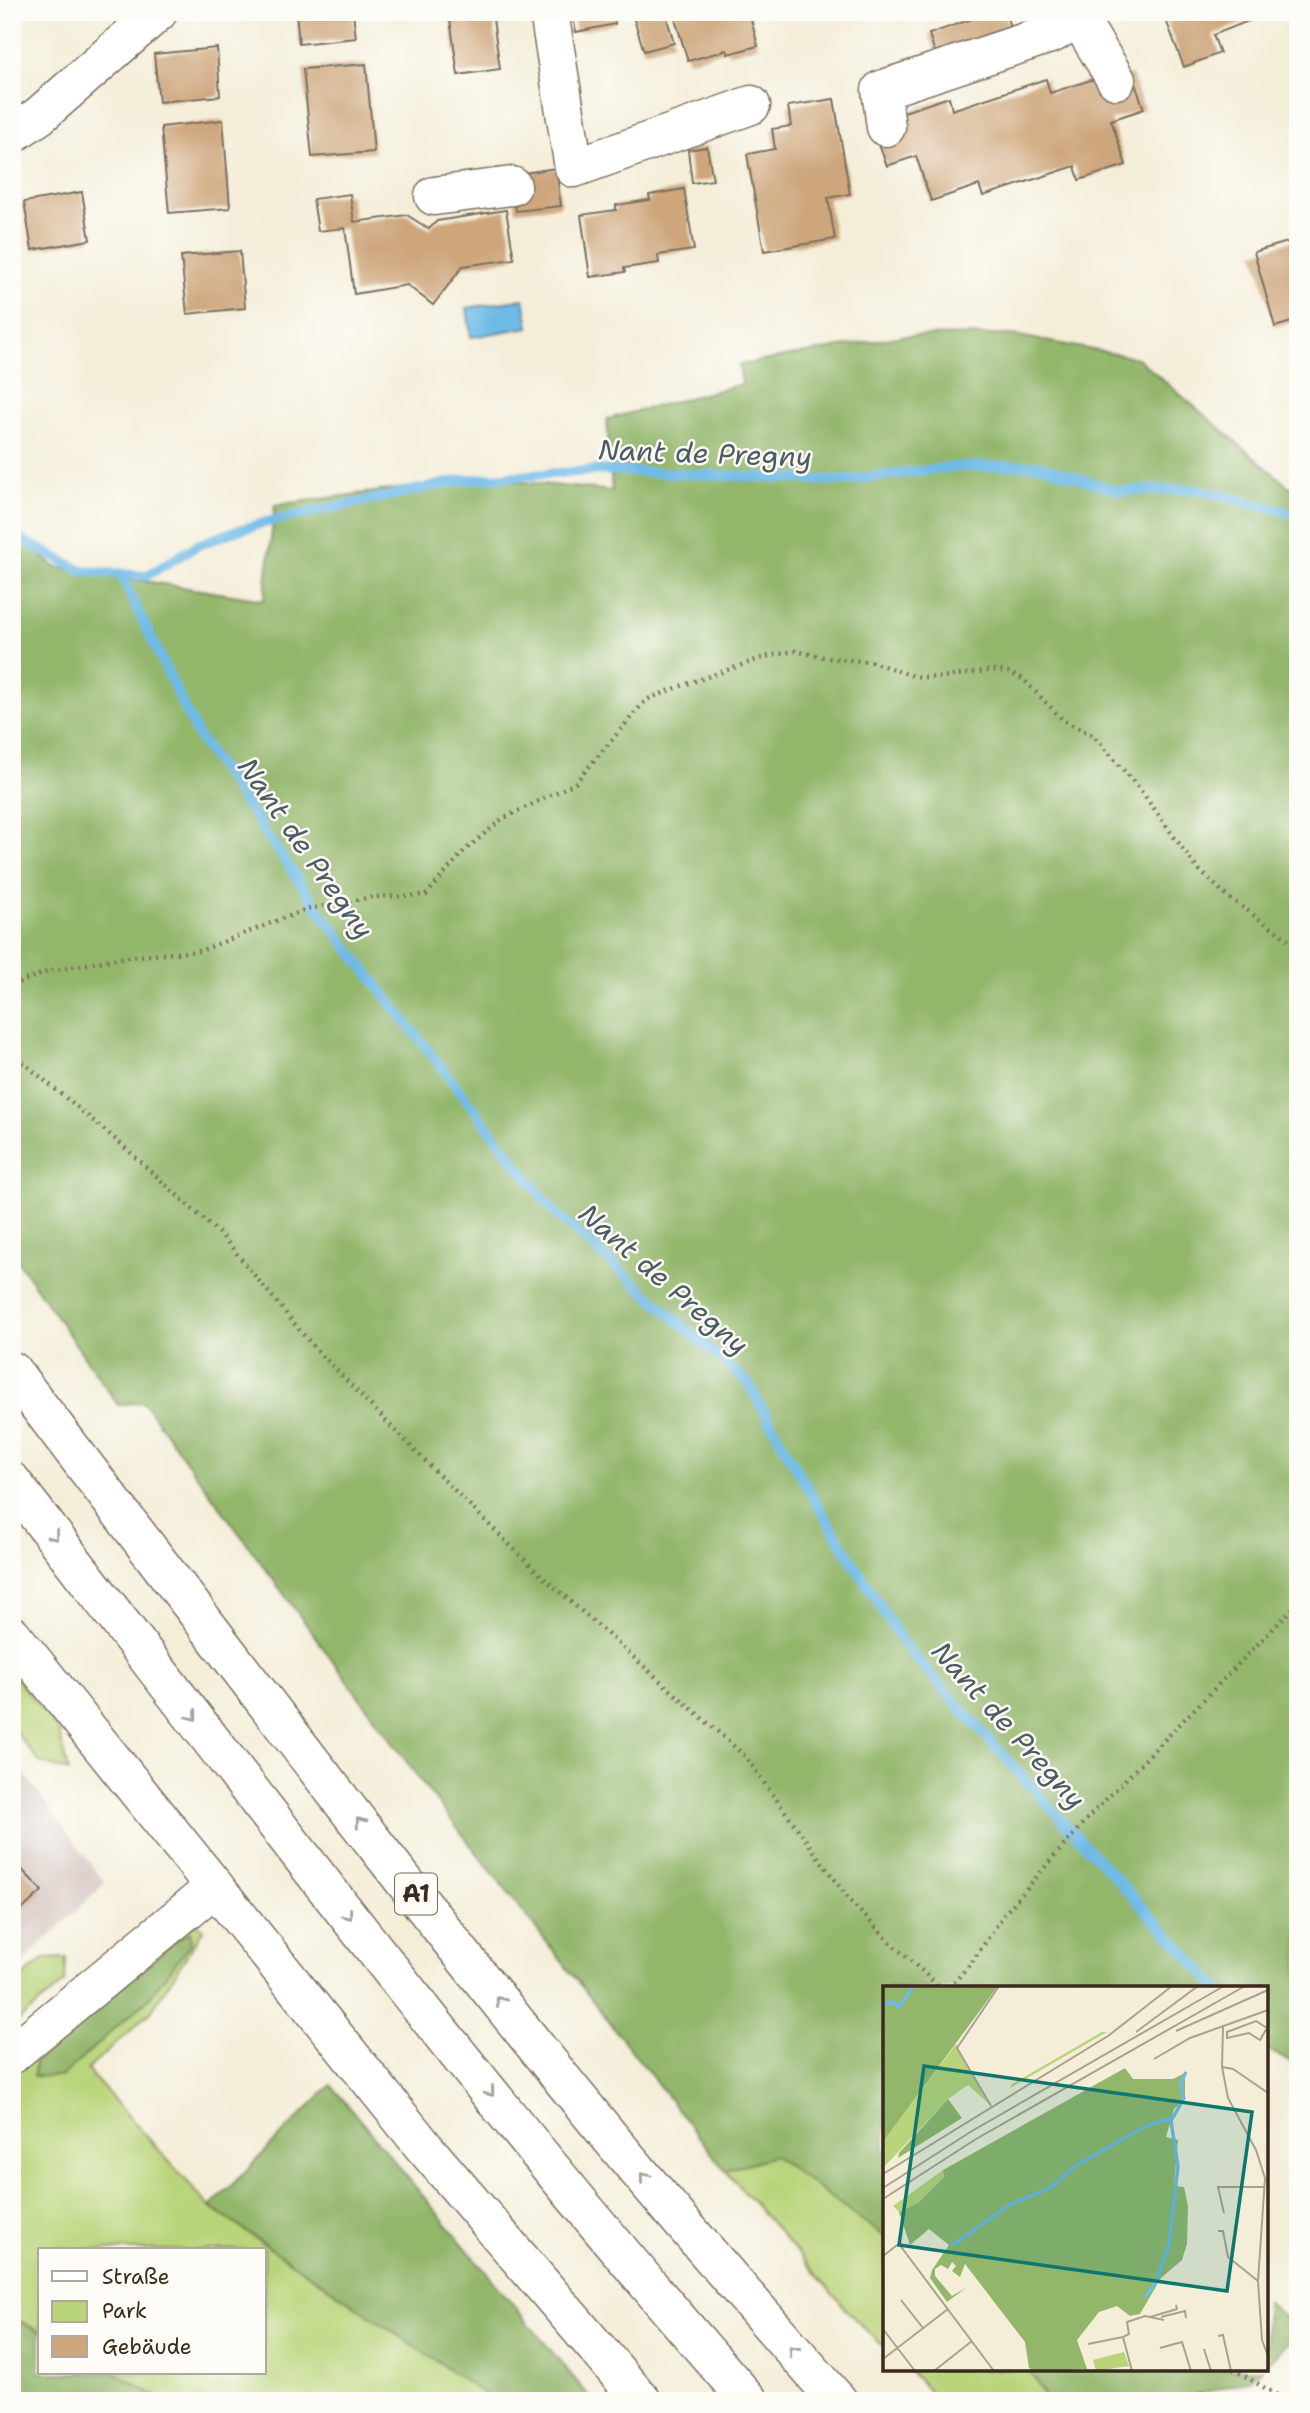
<svg xmlns="http://www.w3.org/2000/svg" width="1310" height="2413" font-family="'Shantell Sans',sans-serif">
<rect width="100%" height="100%" fill="#fdfcf7"/>
<filter id="ink" filterUnits="userSpaceOnUse"><feTurbulence type="fractalNoise" baseFrequency=".0143" numOctaves="2"/><feDisplacementMap in="SourceGraphic" scale="14" xChannelSelector="R" yChannelSelector="G"/><feConvolveMatrix kernelMatrix="1 2 1 2 8 2 1 2 1" color-interpolation-filters="sRGB"/></filter>
<filter id="wash" filterUnits="userSpaceOnUse"><feTurbulence type="fractalNoise" baseFrequency=".00686" numOctaves="4" result="noise"/><feDisplacementMap in="SourceGraphic" scale="28" xChannelSelector="R" yChannelSelector="G"/><feGaussianBlur stdDeviation="1.57" result="paint"/><feColorMatrix in="noise" values="0 0 0 0 0 0 0 0 0 0 0 0 0 0 0 0 0 1.4 0 .05"/><feComposite in="paint" operator="in"/></filter>
<g filter="url(#wash)">
<rect width="100%" height="100%" fill="#f4eed9"/>
<path fill="#d1bfbd" d="M12 1757 105 1883 12 1972Z"/>
<g fill="#b9d47a" stroke="#7a7f4c" stroke-width="2">
<path d="M12 1673 59 1731 68 1771 39 1762 12 1727Z"/>
<path d="M194 1918 203 1930 151 2011 87 2070 210 2207 495 2401H165L114 2373H264V2250H40V2332L12 2317V2069Z"/>
<path d="M66 1958 65 1982 12 2026V1987L43 1959Z"/>
<path d="M774 2155 885 2237V2348L855 2319 725 2170Z"/>
<path d="M907 2369H1028L1048 2401H940Z"/>
</g>
<g fill="#92b66a" stroke="#667044" stroke-width="2">
<path d="M1013 335 1137 358 1288 486 1298 489V2066L1266 2049V1988H885V2237L774 2156 725 2170 423 1784 143 1402 118 1405 12 1253V531L55 567 264 600 275 505 481 478 612 491 607 419 742 384 739 365 903 336Z"/>
<path d="M191 1932V1943L149 1998 61 2077 34 2076 35 2062 181 1936Z"/>
<path d="M331 2085 593 2401H495L210 2207Z"/>
<path d="M1266 2301 1298 2328V2335L1266 2364Z"/>
<path d="M12 2317 40 2332V2373H114L165 2401H12Z"/>
<path d="M1028 2369H1261L1250 2380 1173 2401H1048Z"/>
</g>
<path fill="#6ebae7" stroke="#547282" stroke-width="2" d="M524 299 529 327 471 337 467 308Z"/>
<g fill="none" stroke-linecap="round" stroke-linejoin="round">
<g stroke="#6ebae7" stroke-width="10">
<path d="M12 535 82 571 146 576 198 545 235 531 275 520 463 480 602 470 841 481 952 467 1039 465 1118 491 1197 489 1298 515"/>
<path d="M120 573 198 736 321 913 555 1213 748 1383 812 1496 905 1646 1055 1813 1218 1988"/>
</g>
</g>
<g id="blocks">
<g fill="#cda67b">
<path d="M296 12H353L356 38 299 44Z"/>
<path d="M449 12H492L500 69 458 75Z"/>
<path d="M572 12H613L615 24 576 32Z"/>
<path d="M646 12H665L674 43 644 51 633 16Z"/>
<path d="M673 12H749L758 46 728 54 727 50 688 61Z"/>
<path d="M992 12H1005L1012 33 935 53 929 34Z"/>
<path d="M1023 12H1051L1028 27Z"/>
<path d="M1163 12H1248L1251 20 1213 35 1220 53 1184 67Z"/>
<path d="M217 48 220 96 159 102 154 54Z"/>
<path d="M366 64 374 152 312 157 303 69Z"/>
<path d="M1132 75 1144 109 1111 120 1126 165 1079 180 1075 166 983 196 979 185 931 201 916 156 887 166 874 131 901 113 949 97 952 110 1046 79 1050 93 1097 78Z"/>
<path d="M834 99 850 194 828 198 835 239 764 251 747 154 775 149 772 129 791 126 788 106Z"/>
<path d="M223 120 230 208 169 213 161 127Z"/>
<path d="M707 147 713 180 692 183 688 150Z"/>
<path d="M556 168 561 206 516 211 511 175Z"/>
<path d="M684 189 694 250 658 255 659 263 624 268 625 272 590 277 581 215 616 210V205L650 200 649 195Z"/>
<path d="M82 192 90 240 32 250 24 202Z"/>
<path d="M350 194 354 222 407 215 429 229 437 221 506 210 514 259 463 266 433 305 407 285 354 294 345 228 318 231 313 199Z"/>
<path d="M1298 239V320L1275 327 1254 252Z"/>
<path d="M240 251 245 308 187 314 181 256Z"/>
<path d="M12 1859 42 1891 12 1919Z"/>
</g>
</g>
</g>
<g filter="url(#ink)">
<use href="#blocks" fill-opacity="0" stroke="#7c6f5f" stroke-width="2"/>
<g fill="none" stroke-linecap="round" stroke-linejoin="round">
<defs>
<g id="minor">
<path d="M549 12 574 168 751 105"/>
<path d="M1075 12 1116 80"/>
<path d="M886 127 881 90 1053 33 1063 27 1073 12"/>
<path d="M12 134 39 116 158 12"/>
<path d="M434 196 512 186"/>
<path d="M12 1635 424 2147 642 2401"/>
<path d="M12 2054 215 1887"/>
</g>
<g id="highway">
<path d="M12 1371C209 1627 402 1886 608 2135 683 2225 760 2313 838 2401"/>
<path d="M12 1482C252 1793 489 2106 749 2401"/>
</g>
</defs>
<use href="#minor" stroke="#7c6f5f" stroke-width="41"/>
<use href="#highway" stroke="#7c6f5f" stroke-width="41"/>
<g stroke="#7c6f5f" stroke-width="4.5" stroke-dasharray="2 5" stroke-linecap="butt">
<path d="M12 985 50 971 126 957 200 951 307 909 372 897 426 895 464 851 502 819 575 783 646 700 678 687 765 657 795 651 828 658 872 662 913 676 938 678 994 670 1008 672 1023 679 1064 721 1094 736 1138 787 1196 867 1229 898 1285 937 1298 951"/>
<path d="M12 1053 121 1144 223 1237 312 1345 428 1464 534 1569 745 1756 850 1901 893 1945 941 1988"/>
<path d="M949 1988 972 1962 1006 1912 1086 1820 1298 1603"/>
<path d="M1233 2369 1287 2401"/>
</g>
<use href="#minor" stroke="#fff" stroke-width="38"/>
<use href="#highway" stroke="#fff" stroke-width="38"/>
</g>
<defs><path id="oneway-chevron" d="M-2-3.5L2.5 0L-2 3.5" fill="none" stroke-width="1.6" stroke-linecap="round" stroke-linejoin="round" transform="scale(1.75)"/></defs>
<g stroke="#a79f9a">
<use href="#oneway-chevron" transform="translate(54 1536) rotate(52)"/>
<use href="#oneway-chevron" transform="translate(193 1716) rotate(52)"/>
<use href="#oneway-chevron" transform="translate(360 1822) rotate(-128)"/>
<use href="#oneway-chevron" transform="translate(348 1915) rotate(52)"/>
<use href="#oneway-chevron" transform="translate(500 2001) rotate(-129)"/>
<use href="#oneway-chevron" transform="translate(490 2092) rotate(51)"/>
<use href="#oneway-chevron" transform="translate(644 2177) rotate(-130)"/>
<use href="#oneway-chevron" transform="translate(793 2350) rotate(-132)"/>
</g>
</g>
<g text-anchor="middle" stroke-width="5" stroke-linejoin="round" paint-order="stroke">
<rect fill="#fdfcf7" stroke="#75695f" stroke-width="2" x="395" y="1873.5" width="42" height="41" rx="5"/>
<g font-size="24" font-weight="bold" fill="#3b2a1e">
<text x="416" y="1902">A1</text>
</g>
<g font-size="28" font-style="italic" fill="#4d5c64" stroke="#fdfcf7">
<text transform="translate(705 453) rotate(2)" y="10">Nant de Pregny</text>
<text transform="translate(306 848) rotate(55)" y="10">Nant de Pregny</text>
<text transform="translate(664 1279) rotate(41)" y="10">Nant de Pregny</text>
<text transform="translate(1009 1725) rotate(48)" y="10">Nant de Pregny</text>
</g>
</g>
<g transform="translate(883 1986)">
<rect width="385" height="385" fill="#f4eed9"/>
<path d="M219 46H224L127 102 129 98ZM73 58 104 116 85 99 65 113 0 182V156ZM60 184 61 191 35 217 16 226 10 220ZM241 366 246 380 213 385 210 374Z" fill="#b9d47a"/>
<path d="M0 0H115L0 156ZM242 82 250 93H290L302 87V113L291 123 283 151 295 154 291 200 301 201 305 220 304 258 299 274 278 292 257 328 247 330 234 320 216 326 194 354 204 383 153 385 146 382 142 356 82 278 77 291 69 285 73 280 69 276 65 283 58 279 52 283V290L69 310 84 301 64 316 47 292 49 284 66 259 46 243 27 259 16 226 35 217 61 191 60 184ZM65 113 79 132 15 172 16 167Z" fill="#92b66a"/>
<path fill="none" stroke="#6ebae7" stroke-width="3.5" d="M0 18 10 16 16 21 31 0M68 260 128 218 167 202 194 179 265 139 289 132M262 311 272 298 286 259 295 180 288 135 301 112 297 99 303 86"/>
<path fill="none" stroke="#aaa08e" stroke-width="2" d="M373 35 384 42 377 54 366 47 344 52V46ZM340 41 339 81 345 112 373 164 382 192 375 295 379 354 385 370M293 45 385 4M253 46 315 0M271 73 307 52 385 24M339 81 350 83 385 107M108 120 74 62 116 0M0 188 225 50 289 0M0 202 89 145 341 0M0 213 93 153 362 0M341 227 335 201H382M335 245H340L345 271 375 295M16 258 111 385M0 270 18 256M18 314 40 342M267 331 294 323 293 319M278 331 302 325 303 332M0 343 32 385M335 350 340 349 348 385M205 358 240 351M277 362 299 356 308 385M321 363 328 385M0 373 65 323M51 385 89 355M249 385 240 351 246 348 244 336 262 330 281 334"/>
<path fill="#0f766e" fill-opacity="0.15" stroke="#0f766e" stroke-width="3.5" d="M41 80 369 126 344 305 16 259Z"/>
<rect width="385" height="385" fill="none" stroke="#3b2a1e" stroke-width="3.5"/>
</g>
<rect width="1310" height="2413" fill="none" stroke="#fdfcf7" stroke-width="42"/>
<rect x="38" y="2248" width="228" height="126" fill="#fdfcf7" stroke="#afa8a0" stroke-width="2"/>
<rect x="52" y="2271" width="35" height="10" fill="#ffffff" stroke="#afa8a0" stroke-width="2"/>
<text x="102" y="2284" font-size="21" fill="#3b2a1e">Straße</text>
<rect x="52" y="2301" width="35" height="21" fill="#b9d47a" stroke="#afa8a0" stroke-width="2"/>
<text x="102" y="2318" font-size="21" fill="#3b2a1e">Park</text>
<rect x="52" y="2336" width="35" height="21" fill="#cda67b" stroke="#afa8a0" stroke-width="2"/>
<text x="102" y="2354" font-size="21" fill="#3b2a1e">Gebäude</text>
</svg>
